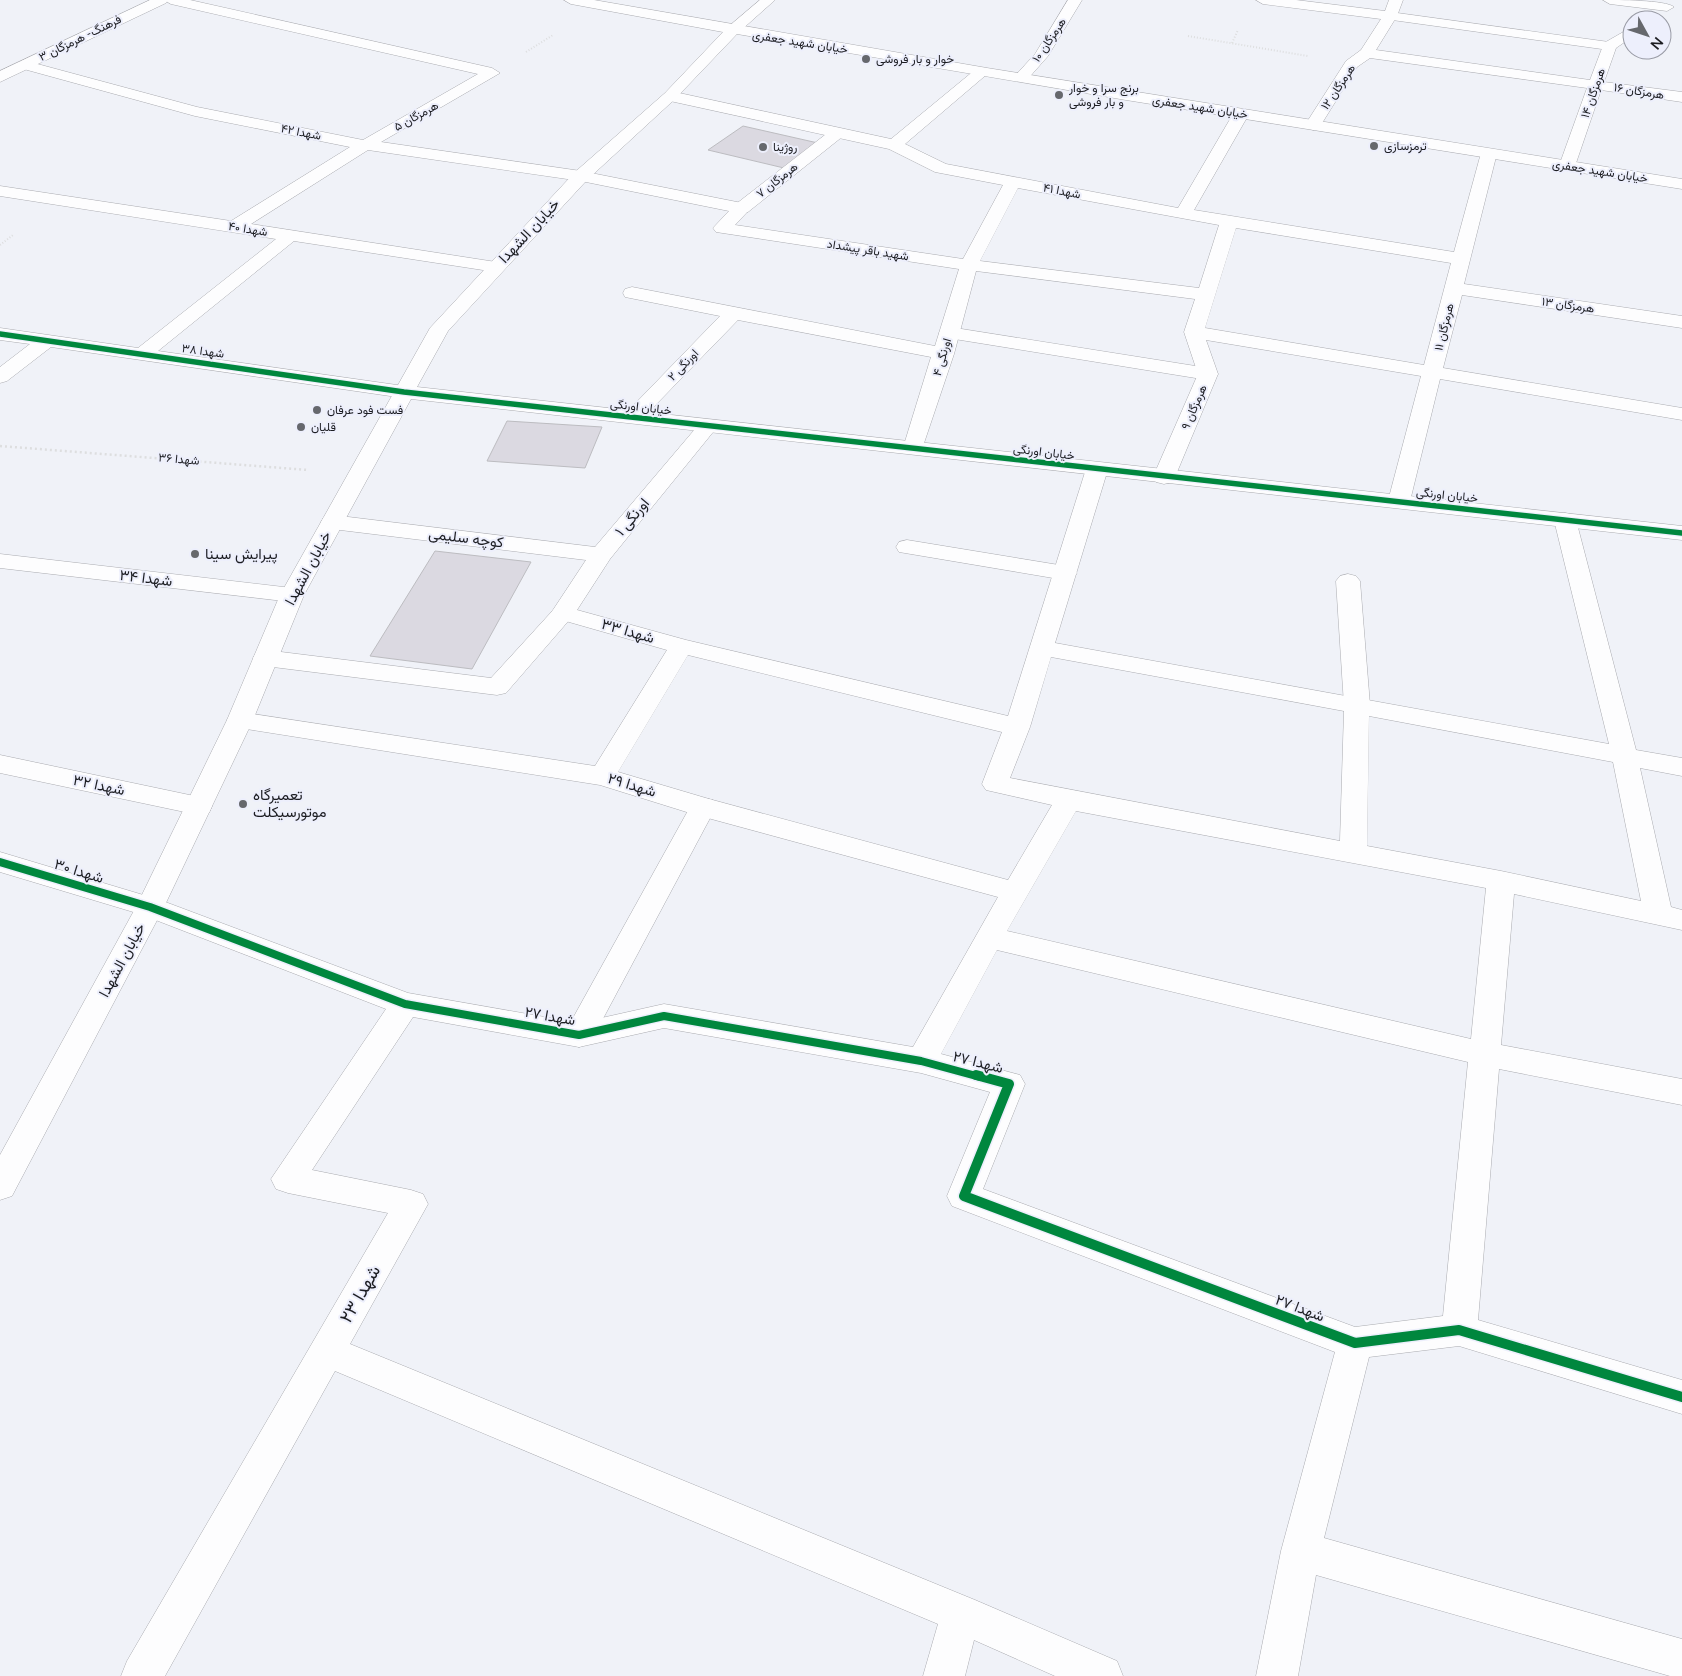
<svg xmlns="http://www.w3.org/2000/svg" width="1682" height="1676" font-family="Lato,Vazirmatn,sans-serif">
<rect width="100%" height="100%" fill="#f0f2f8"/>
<g fill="#dbd9e1" stroke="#bcbcc0">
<path d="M743 126 818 143 784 168 708 150Z"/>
<path d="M507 421 602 427 585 468 487 461Z"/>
<path d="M435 551 531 562 472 669 370 656Z"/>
</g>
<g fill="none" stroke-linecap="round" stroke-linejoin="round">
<defs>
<g id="lane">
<path d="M1390 12 1609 42 1616 46 1609 50 1385 19 1383 16 1385 13Z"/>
<path d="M836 129 842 131 844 134 842 137 748 212H736L733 208 736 204 830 131Z"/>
<path d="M949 327 1208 368 1215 370 1218 374 1215 378 1208 380 942 337 939 333 942 329Z"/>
<path d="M907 540 1065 566 1073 568 1077 573 1073 578 1065 580 899 552 896 547 899 542Z"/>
<path d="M1348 574 1356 576 1360 581 1370 705 1366 711 1357 713 1348 711 1344 705 1336 581 1340 576Z"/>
<path d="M563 606 571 608 575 613 571 618 506 693 497 695 265 666 256 663 253 658 256 653 265 650 491 678 555 608Z"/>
<path d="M703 798 713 800 716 807 590 1043 579 1047 568 1043 564 1035 568 1027 690 807 693 800Z"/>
</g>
<g id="street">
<path d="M164 0H190L492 68 500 73 381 142 581 171 742 203 748 204 751 208 735 225 963 259 1003 185 935 172 889 149 670 101 662 96 670 91 891 139 976 69H986L989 72 986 75 905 144 946 164 1178 208 1233 114 1241 109 1249 114 1194 210 1454 252 1481 153 1483 150H1495L1497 153 1464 284 1682 316V328L1462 295 1443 368 1682 408V420L1440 379 1410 501 1407 506 1399 508 1391 506 1388 501 1421 376 1206 340 1218 374 1175 477 1172 482 1164 484 1156 482 1153 477 1198 374 1184 332 1195 299 976 271 954 354 921 452 914 454 907 452 903 448 931 357 738 320 640 421 633 423 626 421 623 417 626 413 720 316 625 297 623 293 625 289 632 287 935 346 959 269 716 232 713 228 729 211 581 181 368 150 251 224 496 262 502 263 505 267 502 271 496 272 294 241 158 351 404 386 411 388 414 392 411 396 404 398 51 347 7 381 0 383V367L30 344 0 340V328L138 348 276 239 0 196V186L231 221 350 147 195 116 20 68 17 65 20 62H30L197 107 363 140 478 74 171 4ZM1018 188 1219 225 1199 288 980 261ZM1236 228 1451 263 1424 365 1205 328Z"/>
<path d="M760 0H775L738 33H728L726 30 728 27Z"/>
<path d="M1068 0H1082L1048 56 1026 81H1016L1013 78 1035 54Z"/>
<path d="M1256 0H1296L1385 11 1389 0H1403L1397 16 1376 50 1590 80 1604 43 1632 27V37L1616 48 1604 82 1682 92V102L1601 90 1575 166 1573 170H1561L1559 166 1587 88 1370 58 1357 67 1319 128 1313 130 1305 125 1346 61 1361 50 1381 19 1263 4Z"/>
<path d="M1603 0C1617 0 1666 0 1674 7L1667 11 1610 4Z"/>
<path d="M708 420 715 422 718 426 610 559 577 610 686 640 1008 716 1086 469 1089 464 1097 463 1105 464 1108 469 1055 643 1609 744 1554 520 1557 515 1565 513 1573 515 1576 520 1636 750 1682 758V776L1640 768 1671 907 1682 910V930L1514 894 1501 1045 1682 1079V1105L1499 1069 1478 1320 1682 1380V1414L1459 1346 1369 1357 1324 1538 1682 1639V1676H1670L1316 1575 1298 1676H1256L1281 1551 1335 1352 952 1206 947 1196 990 1092 921 1073 664 1028 579 1047 413 1017 312 1170 411 1190 423 1194 428 1204 350 1344 975 1600 1117 1661 1123 1676H1055L974 1640 965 1676H923L938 1624 335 1371 165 1676H121L127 1661 388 1213 288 1193 276 1189 271 1179 386 1009 140 914 0 872V852L160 900 408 993 579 1023 664 1004 913 1047 998 897 693 814 600 785 240 728 231 726 227 720 231 714 240 712 595 766 667 650 555 618 551 613 586 560 332 529 324 527 321 522 324 517 332 515 595 547 701 422ZM688 655 1002 732 982 784 986 790 1052 805 1008 880 709 799 618 772ZM1051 657 1344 711 1340 841 1010 778 1030 727ZM1369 716 1613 762 1641 901 1501 871 1367 846ZM1076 811 1486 888 1471 1039 1007 931ZM997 950 1468 1062 1443 1316 1355 1327 983 1189 1025 1084 1020 1075 941 1054Z"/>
<path d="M0 554 292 588 300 590 304 595 300 600 292 602 0 568Z"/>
<path d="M0 755 199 797 209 799 212 806 209 813 199 815 0 773Z"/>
</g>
<g id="secondary">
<path d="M150 0H168L166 3 0 82V71Z"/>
<path d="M564 0H594L987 68 1682 179V189L1126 100 737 34 675 99 587 180 448 331 417 387 1682 526V540L411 399 304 595 253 720 164 907 12 1196 0 1200V1155L136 907 227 720 280 595 430 328 575 172 665 93 723 32 571 4Z"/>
</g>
</defs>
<use href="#lane" stroke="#aaabb0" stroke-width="1"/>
<use href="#street" stroke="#aaabb0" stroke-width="1"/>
<use href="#secondary" stroke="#aaabb0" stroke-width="1"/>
<g stroke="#dddedf" stroke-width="2" stroke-dasharray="1 2" stroke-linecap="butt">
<path d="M1188 36 1308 56"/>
<path d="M1232 43 1238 30"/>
<path d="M526 52 553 35"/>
<path d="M0 245 13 235"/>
</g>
<path stroke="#dddedf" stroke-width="2.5" stroke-dasharray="2 3" stroke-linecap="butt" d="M0 446 308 470"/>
<use href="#lane" fill="#fdfdfe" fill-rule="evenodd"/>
<use href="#street" fill="#fdfdfe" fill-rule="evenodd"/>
<use href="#secondary" fill="#fdfdfe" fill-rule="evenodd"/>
<defs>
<path id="cycleway-far2" d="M0 334 404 392 1682 533"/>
<path id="cycleway-far1" d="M0 862 150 907 405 1004 579 1035 664 1016 921 1061 980 1077"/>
<path id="cycleway" d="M976 1075 1009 1084 964 1196 1355 1343 1459 1330 1682 1397"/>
</defs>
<use href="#cycleway-far2" stroke="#edeffc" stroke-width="8"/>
<use href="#cycleway-far1" stroke="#edeffc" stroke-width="11"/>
<use href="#cycleway" stroke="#edeffc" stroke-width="13"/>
<use href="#cycleway-far2" stroke="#00873e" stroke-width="5.5"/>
<use href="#cycleway-far1" stroke="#00873e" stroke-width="8"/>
<use href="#cycleway" stroke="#00873e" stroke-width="10"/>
</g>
<g fill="#66686d" stroke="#edeffc" stroke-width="2">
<circle cx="866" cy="59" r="5"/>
<circle cx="1059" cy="95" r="5"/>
<circle cx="1374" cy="146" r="5"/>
<circle cx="763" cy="147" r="5"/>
<circle cx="317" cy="410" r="5"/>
<circle cx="301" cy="427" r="5"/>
<circle cx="195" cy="554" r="5"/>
<circle cx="243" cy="804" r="5"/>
</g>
<g text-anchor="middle" stroke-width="4" stroke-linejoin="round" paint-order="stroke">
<g font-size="12" fill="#1c1d22" stroke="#edeffc">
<text transform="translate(80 38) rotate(-26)" y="4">فرهنگ- هرمزگان ۳</text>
<text transform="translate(1049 40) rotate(-56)" y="4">هرمزگان ۱۰</text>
<text transform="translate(800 42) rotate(9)" y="4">خیابان شهید جعفری</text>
<text transform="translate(1338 87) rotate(-56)" y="4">هرمزگان ۱۲</text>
<text transform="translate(1639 91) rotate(9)" y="4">هرمزگان ۱۶</text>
<text transform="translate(1593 93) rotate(-71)" y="4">هرمزگان ۱۴</text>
<text transform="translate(1200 107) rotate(9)" y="4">خیابان شهید جعفری</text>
<text transform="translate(416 116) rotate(-29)" y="4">هرمزگان ۵</text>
<text transform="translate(301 132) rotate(11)" y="4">شهدا ۴۲</text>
<text transform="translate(1600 171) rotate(9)" y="4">خیابان شهید جعفری</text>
<text transform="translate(777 180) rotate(-38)" y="4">هرمزگان ۷</text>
<text transform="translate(1062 191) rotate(11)" y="4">شهدا ۴۱</text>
<text transform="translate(248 229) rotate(9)" y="4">شهدا ۴۰</text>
<text transform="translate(868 250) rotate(9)" y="4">شهید باقر پیشداد</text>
<text transform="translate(1568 305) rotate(8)" y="4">هرمزگان ۱۳</text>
<text transform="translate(1444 327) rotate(-76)" y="4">هرمزگان ۱۱</text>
<text transform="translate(203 351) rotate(8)" y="4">شهدا ۳۸</text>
<text transform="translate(942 357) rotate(-74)" y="4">اورنگی ۴</text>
<text transform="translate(683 365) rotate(-46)" y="4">اورنگی ۲</text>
<text transform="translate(641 407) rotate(7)" y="4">خیابان اورنگی</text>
<text transform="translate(1194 407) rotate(-67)" y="4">هرمزگان ۹</text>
<text transform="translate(1044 452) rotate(7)" y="4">خیابان اورنگی</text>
<text transform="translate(179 459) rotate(5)" y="4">شهدا ۳۶</text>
<text transform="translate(1447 495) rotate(6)" y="4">خیابان اورنگی</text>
</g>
<g font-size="12" fill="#1c1d22" stroke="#edeffc" text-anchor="start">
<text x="876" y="63">خوار و بار فروشی</text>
<text x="1069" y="92">برنج سرا و خوار<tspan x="1069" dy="14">و بار فروشی</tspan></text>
<text x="1384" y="150">ترمزسازی</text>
<text x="773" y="151">روژینا</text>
<text x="327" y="414">فست فود عرفان</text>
<text x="311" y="431">قلیان</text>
</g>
<g font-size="15" fill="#1c1d22" stroke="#edeffc">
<text transform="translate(529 231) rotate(-47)" y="5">خیابان الشهدا</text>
<text transform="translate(632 517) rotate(-50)" y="5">اورنگی ۱</text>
<text transform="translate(466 538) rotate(7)" y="5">کوچه سلیمی</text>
<text transform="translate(308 568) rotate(-62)" y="5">خیابان الشهدا</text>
<text transform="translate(146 578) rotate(7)" y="5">شهدا ۳۴</text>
<text transform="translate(628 631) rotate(16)" y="5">شهدا ۳۳</text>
<text transform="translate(99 785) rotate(12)" y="5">شهدا ۳۲</text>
<text transform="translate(632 785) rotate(17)" y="5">شهدا ۲۹</text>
<text transform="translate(79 871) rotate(17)" y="5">شهدا ۳۰</text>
<text transform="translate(122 960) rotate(-62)" y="5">خیابان الشهدا</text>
<text transform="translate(550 1016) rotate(10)" y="5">شهدا ۲۷</text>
<text transform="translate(978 1062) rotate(14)" y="5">شهدا ۲۷</text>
<text transform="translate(1300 1308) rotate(21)" y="5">شهدا ۲۷</text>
</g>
<g font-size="15" fill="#1c1d22" stroke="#edeffc" text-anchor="start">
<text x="205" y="559">پیرایش سینا</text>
<text x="253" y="800">تعمیرگاه<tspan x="253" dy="17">موتورسیکلت</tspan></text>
</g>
<g font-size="18" fill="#1c1d22" stroke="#edeffc">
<text transform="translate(360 1294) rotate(-60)" y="6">شهدا ۲۳</text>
</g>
</g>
<g transform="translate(1647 35) rotate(130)"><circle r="24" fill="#edeffc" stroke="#999ba5"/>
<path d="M0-4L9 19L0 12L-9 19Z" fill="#66686d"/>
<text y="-8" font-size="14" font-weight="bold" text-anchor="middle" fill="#1c1d22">N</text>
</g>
</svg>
